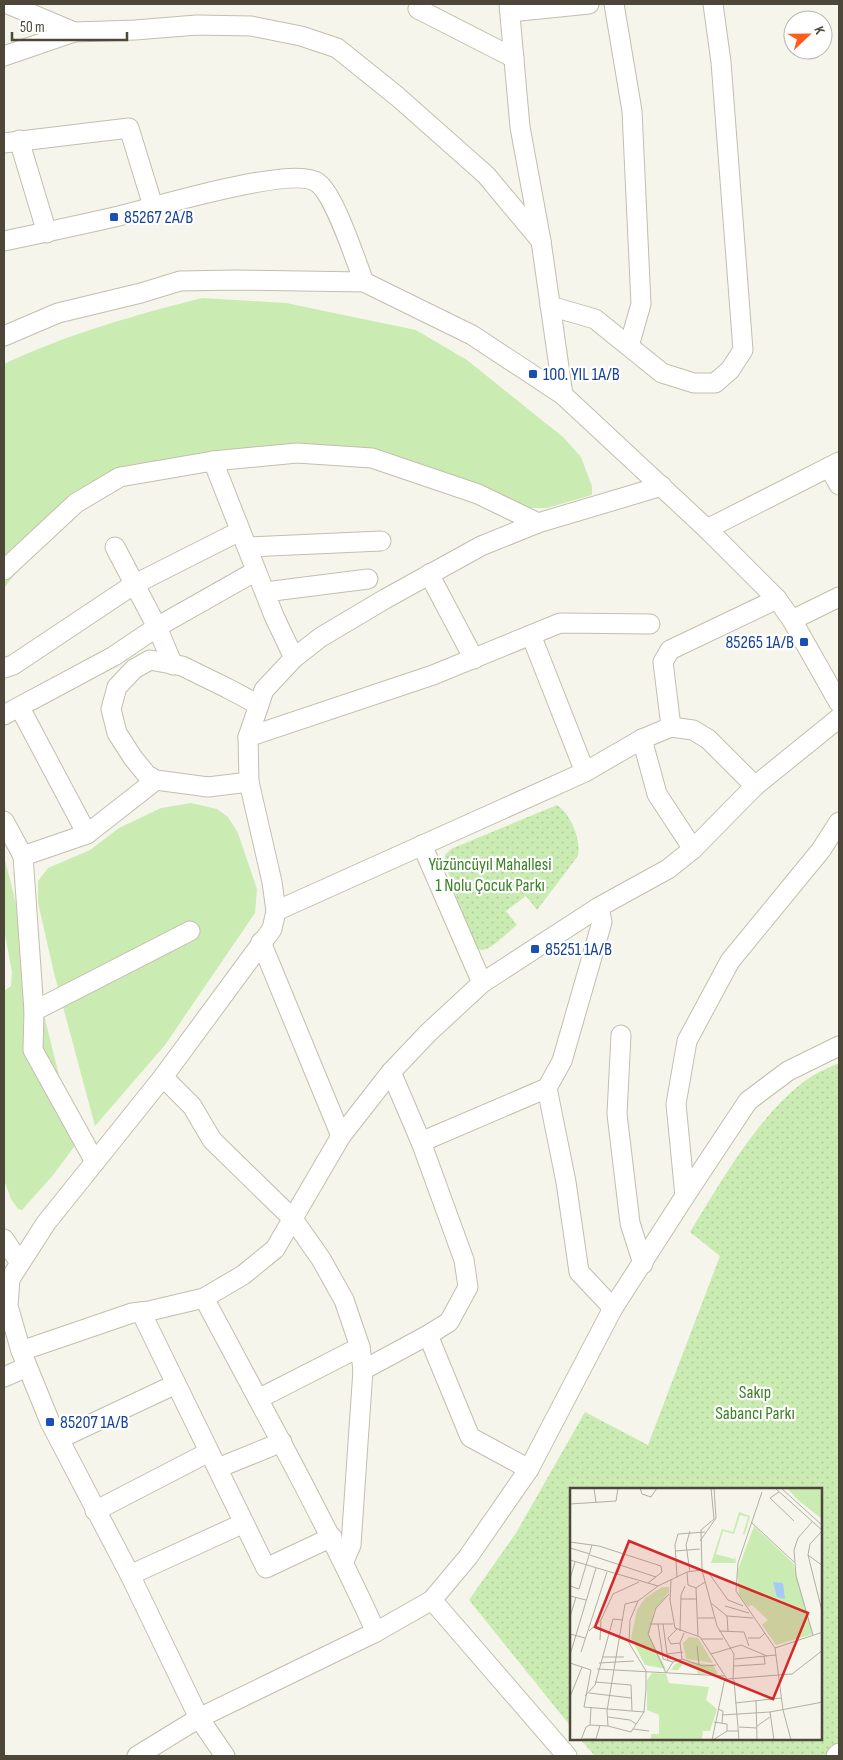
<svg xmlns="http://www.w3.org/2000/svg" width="843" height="1760" font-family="'Sofia Sans Condensed',sans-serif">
<defs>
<pattern id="park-dots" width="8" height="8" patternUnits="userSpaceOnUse" patternTransform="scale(1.25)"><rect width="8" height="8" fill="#caecb3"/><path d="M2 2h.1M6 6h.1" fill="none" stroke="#afcc9b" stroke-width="1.8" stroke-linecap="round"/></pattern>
</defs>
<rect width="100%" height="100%" fill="#f6f5eb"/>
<g fill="#caecb3">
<path d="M202 298 286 303 416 330 467 360 563 437 581 457 592 486V495L547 508H519L336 453 152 478 113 489 84 505 39 544 4 588V364C67 334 135 315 202 298Z"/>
<path d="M191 803 217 809 228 817 238 833 257 889 255 913 165 1045 95 1126 54 973 38 903V881L48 868 90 850 119 828 161 808Z"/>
<path d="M4 856 62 1087 80 1139 54 1174 22 1210 18 1209 11 1199 4 1180V991L11 986 12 972 4 929Z"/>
</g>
<g fill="url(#park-dots)">
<path d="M557 805C571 815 581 838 578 856L537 910 526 896 506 911 517 925C509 931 491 950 482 950 477 950 475 946 472 943L445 863V855L451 849Z"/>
<path d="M839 1063V1746L827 1756H595L580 1739H822V1489H572V1728L469 1600 516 1533 585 1412 648 1445 720 1256 690 1232C722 1180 761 1110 812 1076 820 1071 830 1067 839 1063Z"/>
</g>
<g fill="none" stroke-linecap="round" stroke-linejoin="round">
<defs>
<g id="minor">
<path d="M8 4 74 32 135 30 197 25 251 26 301 36 337 48 398 97 486 175 541 241"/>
<path d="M509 4 520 127 541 241 563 395"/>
<path d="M614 4 632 111 641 304 629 346"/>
<path d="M418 9 514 58"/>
<path d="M510 12 589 4"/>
<path d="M4 56 74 32"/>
<path d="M19 140 47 233"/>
<path d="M4 143 129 128 153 206"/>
<path d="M4 241C42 233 80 225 119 216 152 208 294 164 318 183 335 196 355 259 364 282"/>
<path d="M550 306 595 319 662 373 694 383H715L730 370 743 350 721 62 713 4"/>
<path d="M4 336 58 313 141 293 180 281 235 280 364 282 472 335 563 395 707 529 777 599 792 620 839 703"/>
<path d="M213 461 274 616 294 658"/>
<path d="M829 467 839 485"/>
<path d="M707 529 839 462"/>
<path d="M115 547 157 627 173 665"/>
<path d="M247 547 381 541"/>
<path d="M4 570 76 503 120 477 213 461 297 453 372 458 478 494 538 523"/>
<path d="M429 574 474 659"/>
<path d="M265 592 368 579"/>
<path d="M792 620 839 597"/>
<path d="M531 635 585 772"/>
<path d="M4 668 13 665 133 585 240 531"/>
<path d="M20 708 87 834"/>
<path d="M4 715 114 656 157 627 256 571"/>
<path d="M671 727 663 662 670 650 777 599"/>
<path d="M248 737 433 675 560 623 650 624"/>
<path d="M642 739 657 794 693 849"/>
<path d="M249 782 208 787 156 780 147 775 133 758 117 733 111 709 117 687 134 669 150 660 182 666 227 688 259 705"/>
<path d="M4 821 23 856 87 834 156 780"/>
<path d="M422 845 482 983"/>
<path d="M23 856 34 1011 33 1050 95 1162"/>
<path d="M276 911 585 772 642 739 671 727 693 730 708 739 755 786"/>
<path d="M261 942 341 1136"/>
<path d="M34 1011 190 931"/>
<path d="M621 1035 617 1114 630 1223 643 1264"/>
<path d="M163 1077 192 1106 212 1140 293 1219 321 1259 344 1300 360 1347 363 1370 351 1545 344 1561"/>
<path d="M547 1088 566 1182 579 1272 613 1308"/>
<path d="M421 1142 547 1088 562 1061 602 922 599 907"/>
<path d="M685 1196 676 1104 687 1041 730 961 821 850 839 822"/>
<path d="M4 1239 20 1263"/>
<path d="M204 1298C263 1409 324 1518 376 1632"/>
<path d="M141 1312 266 1568 332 1537"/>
<path d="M428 1335 470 1437 529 1469"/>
<path d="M21 1351 132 1313 149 1311 204 1298 243 1275 275 1249 341 1136 391 1072 428 1033 482 983 599 907 668 869 693 849 755 786 839 718"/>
<path d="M363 1370 428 1335 449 1322 468 1287 464 1260 421 1142 391 1072"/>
<path d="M4 1377 27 1367"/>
<path d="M258 1399 360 1347"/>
<path d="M59 1439 176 1384"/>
<path d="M218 1468 282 1442"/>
<path d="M95 1511 209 1452"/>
<path d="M130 1575 244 1523"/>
<path d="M432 1600 567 1756"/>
<path d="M137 1756 199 1718 376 1632 432 1600 468 1557 529 1469 613 1308 685 1196 748 1101 788 1071 839 1046"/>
<path d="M225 1756 199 1718 130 1575 50 1422 21 1351 8 1306 10 1279 46 1223 163 1077 272 929 276 911 272 882 249 782 248 737 264 690 294 658 321 637 385 599 481 546 538 523 662 486"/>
<path d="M836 1756 839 1753"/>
</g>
</defs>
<use href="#minor" stroke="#c3bead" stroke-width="21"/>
<use href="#minor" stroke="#fff" stroke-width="19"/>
</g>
<g fill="#1a4fb4" stroke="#fff" stroke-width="2">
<rect x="109" y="212" width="10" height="10" rx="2.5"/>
<rect x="528" y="369" width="10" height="10" rx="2.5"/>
<rect x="799" y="637" width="10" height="10" rx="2.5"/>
<rect x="530" y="944" width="10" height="10" rx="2.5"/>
<rect x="45" y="1417" width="10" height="10" rx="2.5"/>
</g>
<g text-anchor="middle" stroke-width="4.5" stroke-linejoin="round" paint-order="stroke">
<g font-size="18" fill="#164399" stroke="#fff" text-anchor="start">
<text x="124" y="223">85267 2A/B</text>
<text x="543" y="380">100. YIL 1A/B</text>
<text x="794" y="648" text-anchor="end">85265 1A/B</text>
<text x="545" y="955">85251 1A/B</text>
<text x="60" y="1428">85207 1A/B</text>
</g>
<g font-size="18" fill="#3c8226" stroke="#fff">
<text x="490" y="870">Yüzüncüyıl Mahallesi<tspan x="490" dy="21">1 Nolu Çocuk Parkı</tspan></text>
<text x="755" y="1398">Sakıp<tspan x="755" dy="21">Sabancı Parkı</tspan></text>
</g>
</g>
<g transform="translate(570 1488)">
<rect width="252" height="252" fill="#f6f5eb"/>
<path d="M169 24 180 28 175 46 168 47 173 46 178 29 170 27 164 46 153 43 146 66 164 71 165 68 166 75H141L152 41 163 44ZM92 99H99V104L84 123 79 147 96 181 75 177 61 150 67 122 75 110ZM119 149 128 150 143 175 116 171 113 155ZM112 173 143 177 148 186H128L125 178 114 175 108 182H101L105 176ZM82 185 96 186 99 195 139 199 136 212 147 221 140 243H133L132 252H81V246H89V227L77 222V192Z" fill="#caecb3"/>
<path d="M217 0H252V31L228 12ZM184 38 223 75 243 146 206 157 192 137 198 132 182 117 178 119 169 106 167 84Z" fill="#caecb3"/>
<path d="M203 94 213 95 215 111 207 109Z" fill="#a6c9f5"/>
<path fill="none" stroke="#b2afa3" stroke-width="1" d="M24 0 26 15M70 0 72 6 81 9 87 0M205 0 253 43M211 0 253 38M192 4 168 75 166 103 205 160 213 222 221 252M209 4 200 10 224 33M0 16 46 13 48 0M181 34 224 74M242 34 228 50 224 62 226 88 243 147M131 42 144 31 141 0M131 42 132 82M252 43 240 56 238 67 253 127M130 53 146 30 144 0M0 54 29 58 91 78 92 84 78 95M0 60 20 66M105 63 130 61M20 67 86 89M238 67 253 78M0 72 88 98M117 84 118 97 126 100M120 84 116 57 120 43M138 84 158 112 173 118M47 87 54 66M107 89 105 57 108 46 135 44M0 91 5 74M101 92 100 112 105 140 130 149 157 191 222 186 253 162M0 98 9 101 22 57M99 106 86 120 78 146 96 185 103 174 112 171 110 155M0 108 16 112M111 111H127M141 115 157 128 158 143M155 118 179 125M157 128 183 130M0 129 6 109M128 130H144M80 136H103M88 136 93 171 103 174M93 136 98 173M107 141 98 150 101 156 110 155 114 145M19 143 31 132 43 106 69 94M110 143 111 107 115 98M149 143 174 144 179 158M0 146 15 150M128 148 126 100 135 94M178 150H190L195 145M131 151H153M30 152 31 133M127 158 129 177M205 160 253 144M11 164 37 84M97 166 113 164M141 166 171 157 197 168M0 167 26 80M32 169H54M112 171 133 178 146 177M165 171 206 167M0 175 21 182 14 219 74 224M29 175 64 173M164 178 195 176 194 168M27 181 154 188M164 192 169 252M25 194 61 197 62 223M19 205 61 210M15 208 25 197 43 131 52 132M0 209 12 179M186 212 187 252M165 215 211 210M21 219 20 237 38 238M148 221 153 223 152 235M200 224 204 252M152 227 200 224 253 214M38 229 60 232 66 236M144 234 157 236V243M187 238 200 229M169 239 187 240M63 241 79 243M61 244 74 224 76 201V183L59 155 60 132 68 113 88 98 117 84 132 82 147 138 164 166 163 192M61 244 38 238 37 223 55 116 68 113M13 251H26L30 237M11 252 16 239 20 237M142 252 155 190M143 252 157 243H169"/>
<path fill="#d62828" fill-opacity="0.15" stroke="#d62828" stroke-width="2.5" d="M59 53 238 125 203 211 25 139Z"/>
<rect width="252" height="252" fill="none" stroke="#4c4738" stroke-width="2.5"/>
</g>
<rect width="843" height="1760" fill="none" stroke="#4c4738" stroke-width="10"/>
<g transform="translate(808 35) rotate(68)"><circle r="24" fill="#ffffff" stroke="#b7b5af"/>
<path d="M0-4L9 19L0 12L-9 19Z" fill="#ff5d1a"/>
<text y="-8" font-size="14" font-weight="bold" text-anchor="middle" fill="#4c4738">K</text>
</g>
<path d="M12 32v8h115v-8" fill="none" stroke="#4c4738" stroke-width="2.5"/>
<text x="20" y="32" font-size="15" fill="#4c4738" stroke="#ffffff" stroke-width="4" paint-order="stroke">50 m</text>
</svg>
